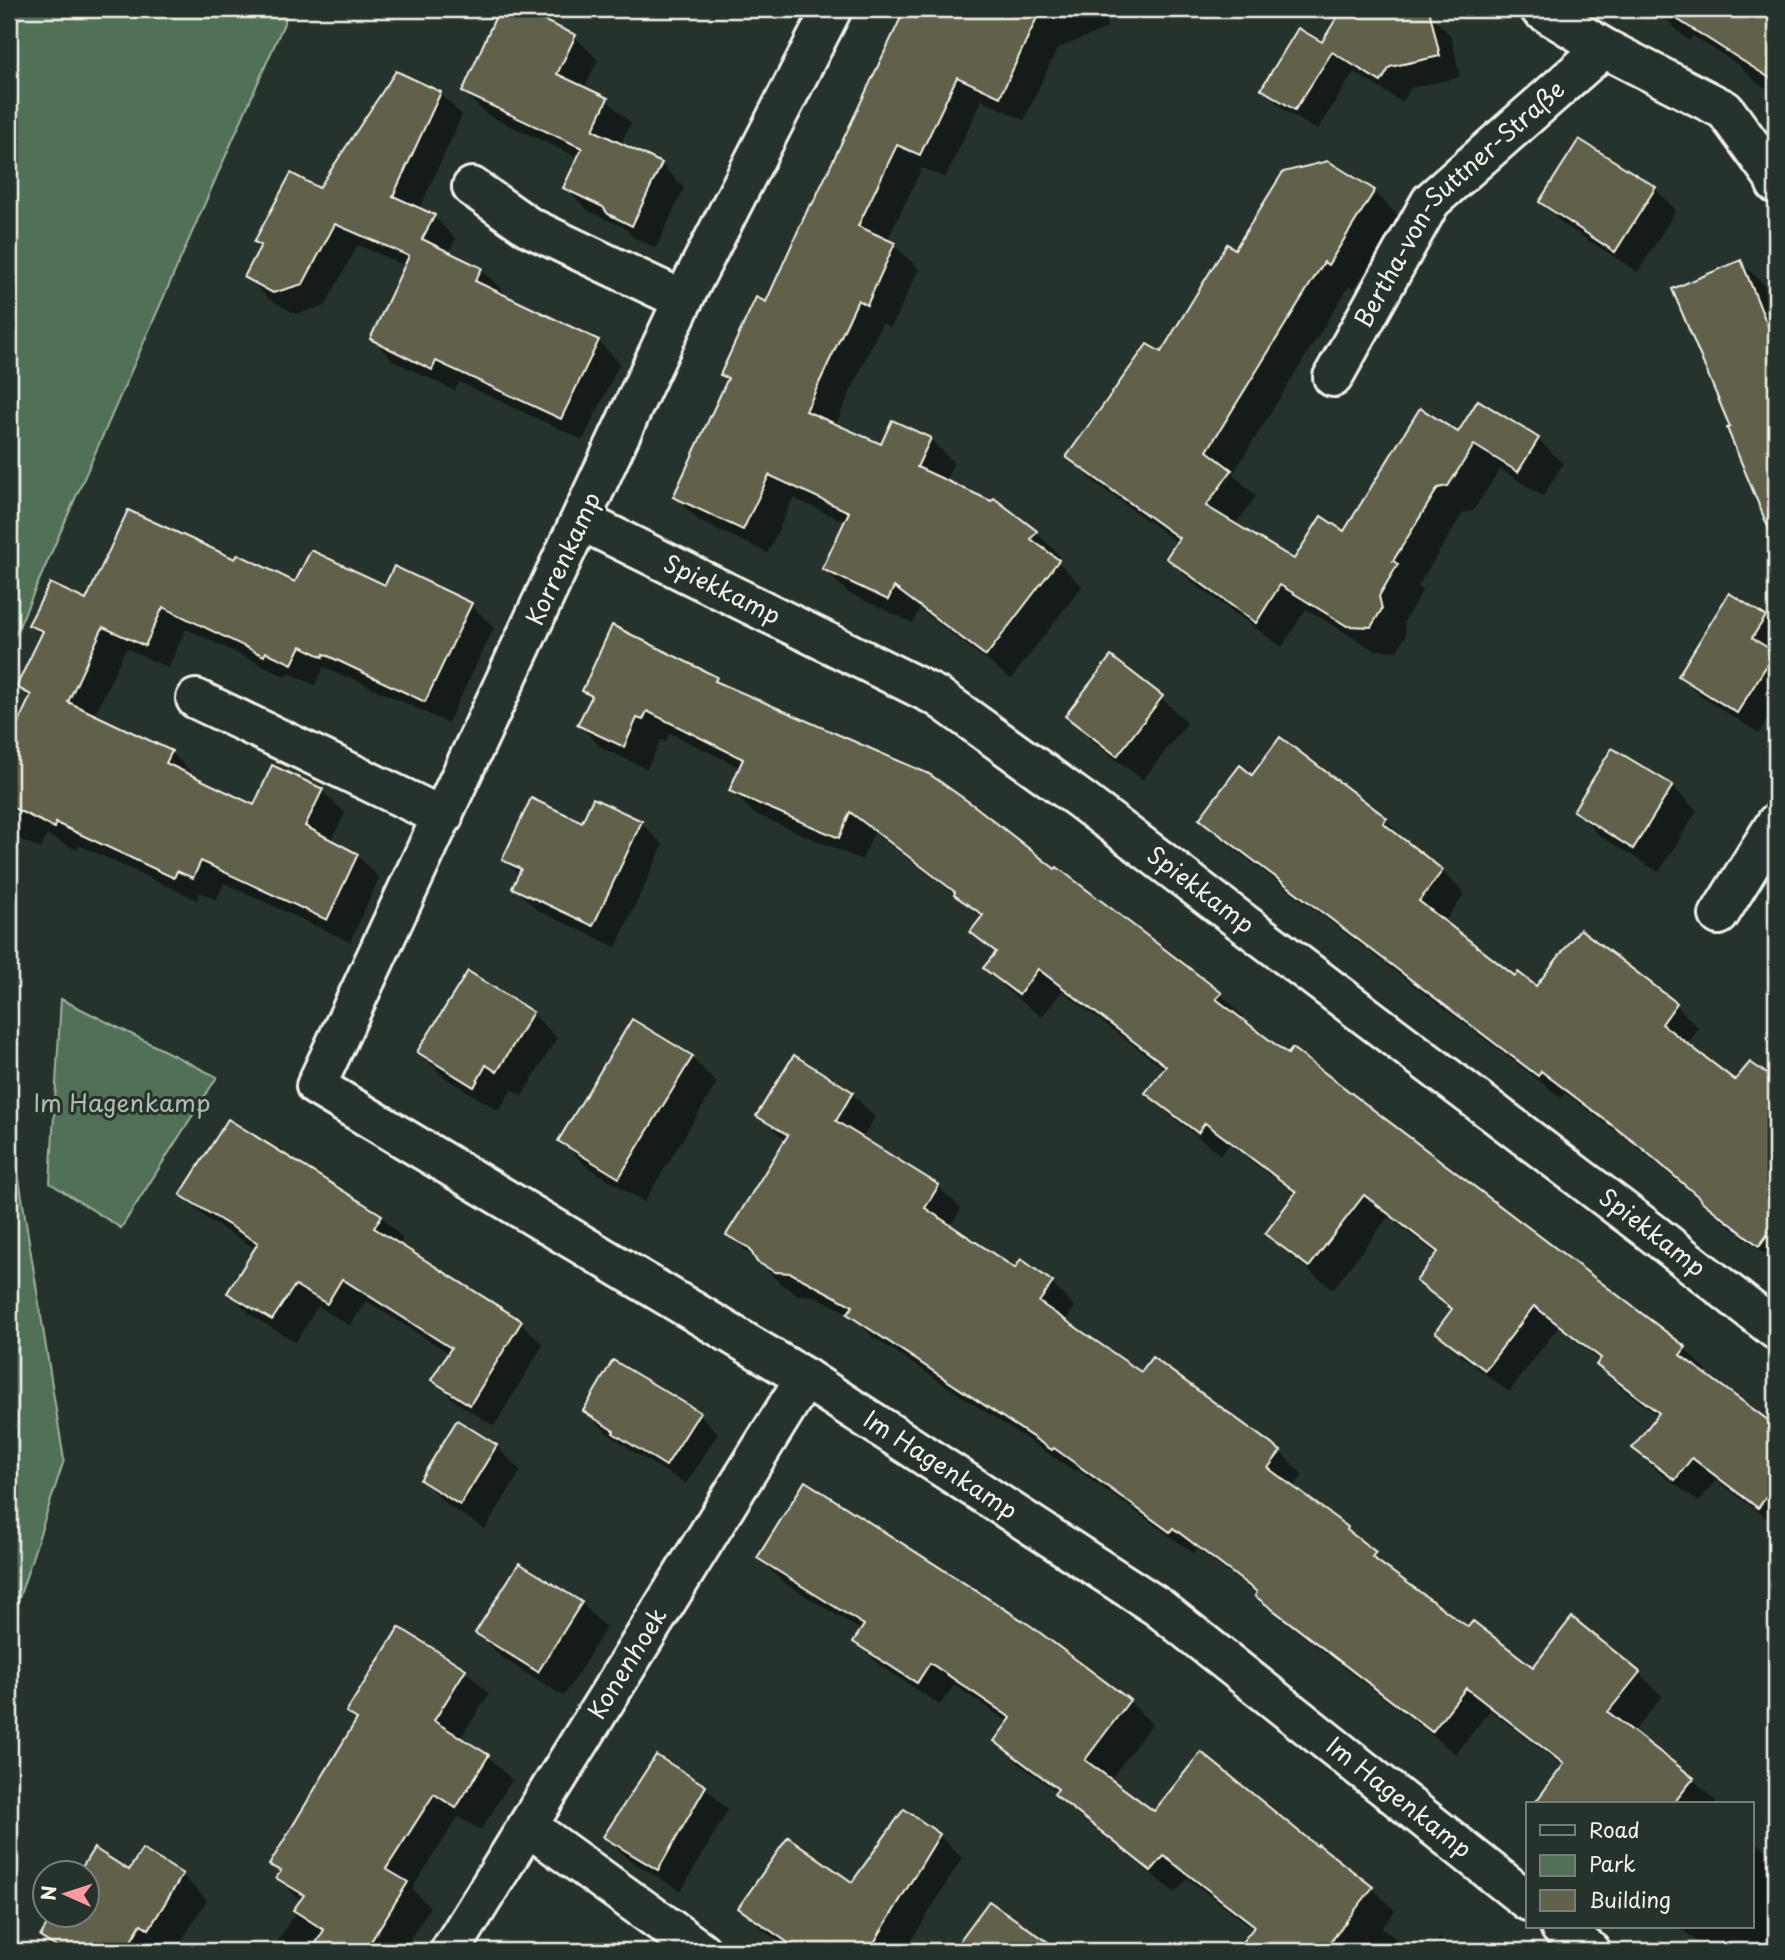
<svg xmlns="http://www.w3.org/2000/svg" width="1785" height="1960" font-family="'Playpen Sans',sans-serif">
<rect width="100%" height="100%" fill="#26332d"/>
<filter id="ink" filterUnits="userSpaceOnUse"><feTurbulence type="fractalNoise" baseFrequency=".0143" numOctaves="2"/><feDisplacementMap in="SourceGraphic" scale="14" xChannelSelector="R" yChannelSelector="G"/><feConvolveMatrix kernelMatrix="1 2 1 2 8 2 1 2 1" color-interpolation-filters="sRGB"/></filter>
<g filter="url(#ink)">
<g fill="#517058" stroke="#a2b0a0" stroke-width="2">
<path d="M9 9H286L285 21 9 649Z"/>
<path d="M61 999 217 1077 121 1228 50 1183Z"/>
<path d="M9 1116 64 1460 9 1629Z"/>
</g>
<g fill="#0007">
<path d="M504 9H514L575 37 598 60 584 89 607 100 631 123 620 145 661 164 684 188 656 248 633 237 625 228 589 211 565 188 579 158 487 115 464 92 488 38Z"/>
<path d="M907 9H936L952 19 958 9H1106L1107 28 1057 49 1024 120 982 100 945 178 922 168 887 241 894 245 919 269 891 328 882 323 835 426 882 447 930 439 954 463 945 482 1036 532 1060 556 1057 561 1082 586 1011 679 919 609 913 623 848 593 824 569 846 522 793 498 768 553 699 521 675 497 729 381 723 374 767 304Z"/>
<path d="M1356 9H1421L1429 14 1451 36 1460 77 1411 88 1402 102 1354 72 1317 130 1284 110 1263 89 1331 50Z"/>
<path d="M1639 9H1776V95L1756 82 1739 65 1693 36 1689 41 1668 21Z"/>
<path d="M440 93 462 115 419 210 434 217 456 239 448 254 481 269 503 291 502 295 598 341 620 363 583 440 459 382 455 391 394 361 372 339 406 266 358 245 325 306 296 314 269 299 247 276 262 247 256 241Z"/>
<path d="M1654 188 1676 210 1638 272 1563 224 1541 202Z"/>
<path d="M1374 191 1399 217 1354 289 1349 286 1233 474 1256 496 1235 525 1295 561 1345 533 1459 435 1538 439 1563 464 1543 496 1500 469 1473 511 1463 513 1418 586 1422 591 1404 622 1406 635 1397 651 1374 650 1306 609 1282 647 1193 583 1168 557 1178 543 1094 482 1069 456 1161 354 1236 252Z"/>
<path d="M1741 262 1763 284 1776 316V534L1769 526Z"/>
<path d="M236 562 296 585 386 587 471 605 494 628 448 723 347 676 346 678 324 667 315 685 289 673 287 677 186 629 168 668 126 648 94 716 171 752 194 775 193 778 255 807 322 791 345 813 331 841 357 855 379 878 350 942 224 883 216 900 200 892 197 900 79 845 77 850 47 835 41 849 9 834V746L31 699 18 687 42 636 30 624 87 603Z"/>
<path d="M1765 617 1776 629V706L1759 733 1702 697 1680 676Z"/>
<path d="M716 679 723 686 1056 871 1221 994 1244 1017 1241 1020 1288 1056 1292 1050 1685 1349 1708 1372 1705 1375 1776 1428V1525L1716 1480 1699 1502 1657 1471 1634 1448 1658 1416 1621 1388 1598 1365 1601 1361 1558 1327 1509 1392 1460 1355 1437 1332 1452 1312 1419 1281 1438 1255 1388 1217 1333 1289 1290 1256 1267 1234 1296 1195 1229 1144 1221 1155 1171 1116 1148 1093 1166 1070 1062 991 1042 1017 1008 991 985 968 996 955 972 932 982 919 962 900 874 833 862 860 755 814 731 791 741 768 670 733 666 742 661 740 647 769 602 748 579 725 592 699 584 691Z"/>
<path d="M1162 698 1187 723 1143 780 1092 741 1067 716Z"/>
<path d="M1252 777 1385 819 1408 842 1407 844 1442 871 1465 894 1444 922 1515 978 1536 988 1580 931 1676 1005 1699 1028 1687 1045 1736 1082 1750 1064 1776 1084V1262L1725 1223 1669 1172 1565 1093 1562 1098 1225 842 1202 819Z"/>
<path d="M1672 786 1697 811 1659 872 1600 836 1575 811Z"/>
<path d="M641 823 663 845 616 947 537 910 514 888 520 876 504 860 583 825Z"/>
<path d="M532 1013 557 1038 522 1096 512 1089 499 1111 444 1077 419 1052Z"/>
<path d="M794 1057 852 1094 875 1117 862 1139 938 1186 961 1209 950 1227 1015 1270 1052 1284 1075 1307 1064 1322 1141 1375 1280 1452 1303 1475 1293 1488 1347 1529 1397 1577 1469 1630 1534 1669 1572 1620 1639 1673 1662 1696 1633 1733 1693 1779 1716 1802 1714 1804H1541L1538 1802 1564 1767 1490 1710 1456 1754 1280 1618 1257 1595 1197 1549 1194 1553 1077 1470 1076 1472 873 1337 850 1314 815 1296 799 1295 782 1285 729 1235 786 1141 759 1116Z"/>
<path d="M692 1058 717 1083 644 1202 585 1165 560 1140Z"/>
<path d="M183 1195 381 1216 403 1239 399 1246 521 1323 543 1345 494 1426 456 1402 433 1380 449 1353 366 1301 350 1326 318 1306 296 1342 252 1316 229 1293 256 1249 206 1218Z"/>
<path d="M585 1411 698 1413 718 1433 686 1484 635 1453 605 1431Z"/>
<path d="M458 1422 496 1446 521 1471 485 1529 447 1505 422 1480Z"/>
<path d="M759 1558 1030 1628 1129 1701 1152 1724 1110 1780 1154 1813 1317 1848 1372 1888 1395 1911 1382 1928 1412 1951H1249L1242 1945 1254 1929 1187 1878 1175 1893 1080 1817 1056 1794 1058 1793 1019 1764 996 1741 1010 1723 954 1685 940 1705 878 1664 855 1641 862 1631 782 1581Z"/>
<path d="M520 1565 581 1603 606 1628 564 1696 502 1658 477 1633Z"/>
<path d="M465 1670 489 1694 460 1739 488 1756 512 1780 481 1830 458 1817 412 1889 430 1907 403 1951H271L302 1902 278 1878 281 1874 272 1864 358 1722 348 1712Z"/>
<path d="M705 1787 728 1810 681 1891 628 1859 606 1837Z"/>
<path d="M904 1812 939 1836 962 1858 905 1951H793L763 1930 740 1907 853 1884Z"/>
<path d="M1752 1839 1776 1858V1951H1709L1678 1927H1752Z"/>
<path d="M95 1850 130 1872 182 1875 207 1900 175 1951 167 1948 165 1951H56L42 1937 88 1914V1872H81Z"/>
<path d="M1439 1938 1457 1951H1430Z"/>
</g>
<g fill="#61614c" stroke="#f4f1e8" stroke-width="2">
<path d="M499 9H518L576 35 557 74 608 98 593 130 662 163 632 226 608 214 603 207 563 188 582 148 462 92Z"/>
<path d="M905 9H1041L1000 97 957 77 920 155 897 145 858 226 895 243 867 305 858 300 806 411 881 444 892 420 931 438 917 467 991 501 994 498 1037 531 1031 539 1059 560 986 656 894 587 888 600 822 569 849 512 769 475 743 530 673 497 728 378 720 375 756 297 766 302 810 204 812 205Z"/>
<path d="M1342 9H1429L1440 56 1390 67 1381 82 1332 52 1295 110 1261 89 1298 28 1322 42Z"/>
<path d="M1661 9H1776V82Z"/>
<path d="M396 71 441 92 393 196 435 215 422 239 482 268 475 281 599 340 561 419 436 361 432 370 370 339 409 256 335 224 303 284 273 293 244 277 261 245 254 242 291 173 319 188Z"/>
<path d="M1579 139 1656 187 1615 252 1539 202Z"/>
<path d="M1328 161 1375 190 1328 265 1324 262 1207 451 1232 470 1206 506 1294 559 1321 516 1344 531 1420 408 1458 432 1478 400 1539 438 1518 472 1474 445 1448 486 1438 488 1393 561 1398 564 1379 596 1382 609 1371 627 1347 626 1280 585 1256 623 1166 558 1179 538 1066 457 1147 344 1161 352 1227 244 1235 249 1283 172Z"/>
<path d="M1741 260 1776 346 1775 544 1727 428 1730 427 1672 289Z"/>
<path d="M128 510 235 559 238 554 295 582 311 550 385 585 394 566 472 603 425 702 324 654 323 657 301 646 292 664 266 652 264 656 163 607 145 646 103 627 68 702 172 751 166 763 254 805 272 765 323 789 305 826 358 854 327 920 201 861 193 878 177 871 174 878 56 823 55 828 9 806V742L31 695 16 687 43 631 28 625 50 583 86 600Z"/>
<path d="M1729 593 1766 616 1752 638 1775 652 1737 713 1678 676Z"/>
<path d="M612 625 717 677 715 681 929 774 976 807 1055 869 1057 867 1222 993 1216 999 1288 1054 1292 1048 1686 1347 1680 1355 1776 1426V1484L1758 1508 1692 1458 1675 1480 1632 1448 1659 1413 1596 1365 1601 1358 1534 1306 1485 1370 1435 1332 1452 1309 1416 1281 1438 1252 1364 1195 1309 1267 1265 1234 1296 1192 1205 1123 1198 1133 1145 1093 1166 1066 1038 969 1019 995 983 968 996 952 970 932 983 915 954 895 955 892 850 812 839 838 729 791 743 759 647 711 643 720 637 718 624 747 577 725 592 696 582 691Z"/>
<path d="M1111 656 1163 696 1117 756 1065 716Z"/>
<path d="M1280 737 1387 818 1383 823 1443 870 1419 901 1515 976 1518 972 1536 986 1580 929 1677 1003 1662 1024 1735 1080 1750 1062 1776 1080V1223L1759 1246 1700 1200 1701 1199 1643 1149 1541 1071 1538 1076 1199 819 1240 765 1252 775Z"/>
<path d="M1612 748 1673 785 1633 849 1573 811Z"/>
<path d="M531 798 582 822 593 798 642 821 593 926 512 888 521 869 502 860Z"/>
<path d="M468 971 533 1012 497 1072 486 1065 474 1087 417 1052Z"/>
<path d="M632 1019 693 1056 619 1178 558 1141Z"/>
<path d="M794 1055 853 1092 836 1121 939 1185 925 1208 1015 1268 1021 1259 1053 1282 1039 1302 1141 1372 1152 1357 1281 1451 1268 1468 1348 1527 1347 1530 1376 1552 1372 1557 1468 1627 1473 1621 1533 1667 1572 1617 1640 1672 1608 1712 1694 1778 1673 1804H1534L1564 1764 1466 1688 1432 1732 1255 1596 1257 1592 1173 1528 1170 1532 1054 1448 1052 1450 847 1314 853 1306 791 1273 775 1272 757 1262 749 1248 726 1235 788 1135 756 1116Z"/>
<path d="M228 1119 382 1215 374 1228 522 1321 470 1405 431 1380 451 1348 342 1279 327 1304 295 1285 272 1320 227 1293 258 1243 180 1195Z"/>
<path d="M613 1360 700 1412 666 1466 613 1433 614 1431 583 1411Z"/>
<path d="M457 1420 497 1445 460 1505 420 1480Z"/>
<path d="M805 1481 1031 1626 1130 1700 1085 1760 1154 1811 1201 1752 1317 1846 1318 1844 1373 1887 1323 1951H1235L1255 1926 1164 1856 1151 1871 1054 1794 1058 1789 994 1741 1011 1718 930 1663 917 1683 853 1642 864 1625 757 1558Z"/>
<path d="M519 1563 582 1602 538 1672 475 1633Z"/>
<path d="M399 1627 466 1669 434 1721 489 1755 456 1808 434 1794 386 1869 408 1882 365 1951H311L324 1930 293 1910 304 1895 276 1878 281 1871 269 1865 357 1719 346 1712Z"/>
<path d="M656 1755 706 1786 658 1870 603 1837Z"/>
<path d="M904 1809 940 1834 869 1951H800L738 1908 788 1837 852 1882Z"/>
<path d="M94 1848 129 1870 142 1849 183 1874 149 1929 141 1924 125 1951H63L40 1937 53 1914H88V1872H79Z"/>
<path d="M989 1901 1061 1951H952Z"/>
</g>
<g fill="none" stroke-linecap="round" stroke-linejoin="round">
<defs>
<g id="street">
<path id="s1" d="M832 9 683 300 316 1086 805 1378 1158 1607 1528 1901"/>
<path d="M1540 9 1604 48 1725 110 1773 176 1776 184"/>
<path d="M472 187 529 227 683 300"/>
<path id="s2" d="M1333 377 1431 201 1604 48"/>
<path id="s3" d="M582 521 938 697 1081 800 1650 1231 1776 1330"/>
<path d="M196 699 443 817"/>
<path d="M1719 915 1776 823"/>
<path d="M529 1827 701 1951"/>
<path d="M1560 1927 1590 1951"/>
<path id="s4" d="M450 1951 805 1378"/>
</g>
</defs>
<use href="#street" stroke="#f4f1e8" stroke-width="44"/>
<use href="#street" stroke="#26332d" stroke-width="38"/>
</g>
</g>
<g text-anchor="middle" stroke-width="6" stroke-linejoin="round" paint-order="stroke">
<g font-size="24" fill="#f4f1e8" stroke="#26332d">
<text dy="8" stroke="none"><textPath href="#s2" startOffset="217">Bertha-von-Suttner-Straße</textPath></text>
<text transform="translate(564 559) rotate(-65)" y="8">Korrenkamp</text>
<text dy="8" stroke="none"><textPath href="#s3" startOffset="156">Spiekkamp</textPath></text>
<text dy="8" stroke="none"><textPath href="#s3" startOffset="723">Spiekkamp</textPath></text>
<text dy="8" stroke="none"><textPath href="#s3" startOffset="1290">Spiekkamp</textPath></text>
<text dy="8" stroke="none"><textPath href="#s1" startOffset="1925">Im Hagenkamp</textPath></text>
<text dy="8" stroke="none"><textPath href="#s4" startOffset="338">Konenhoek</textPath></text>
<text dy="8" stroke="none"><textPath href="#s1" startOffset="2492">Im Hagenkamp</textPath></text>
</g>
<g font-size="24" fill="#b3bdae" stroke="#26332d">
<text x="122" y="1112">Im Hagenkamp</text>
</g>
</g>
<rect width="1785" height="1960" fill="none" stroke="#26332d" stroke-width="35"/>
<rect x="18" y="18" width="1750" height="1925" fill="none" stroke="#f4f1e8" stroke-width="2.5" filter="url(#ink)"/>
<rect x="1526" y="1802" width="228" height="126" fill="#26332d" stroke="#787f78" stroke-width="2"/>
<rect x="1540" y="1825" width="35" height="10" fill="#26332d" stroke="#787f78" stroke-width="2"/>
<text x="1589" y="1838" font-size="21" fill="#f4f1e8">Road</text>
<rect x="1540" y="1855" width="35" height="21" fill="#517058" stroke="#787f78" stroke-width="2"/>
<text x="1589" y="1872" font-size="21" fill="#f4f1e8">Park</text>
<rect x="1540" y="1890" width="35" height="21" fill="#61614c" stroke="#787f78" stroke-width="2"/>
<text x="1589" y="1908" font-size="21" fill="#f4f1e8">Building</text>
<g transform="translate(66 1894) rotate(273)"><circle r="33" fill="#26332d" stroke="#787f78" stroke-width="2"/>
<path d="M0-5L12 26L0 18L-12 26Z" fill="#ff9aa2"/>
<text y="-10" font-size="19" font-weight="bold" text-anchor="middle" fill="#f4f1e8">N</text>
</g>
</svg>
